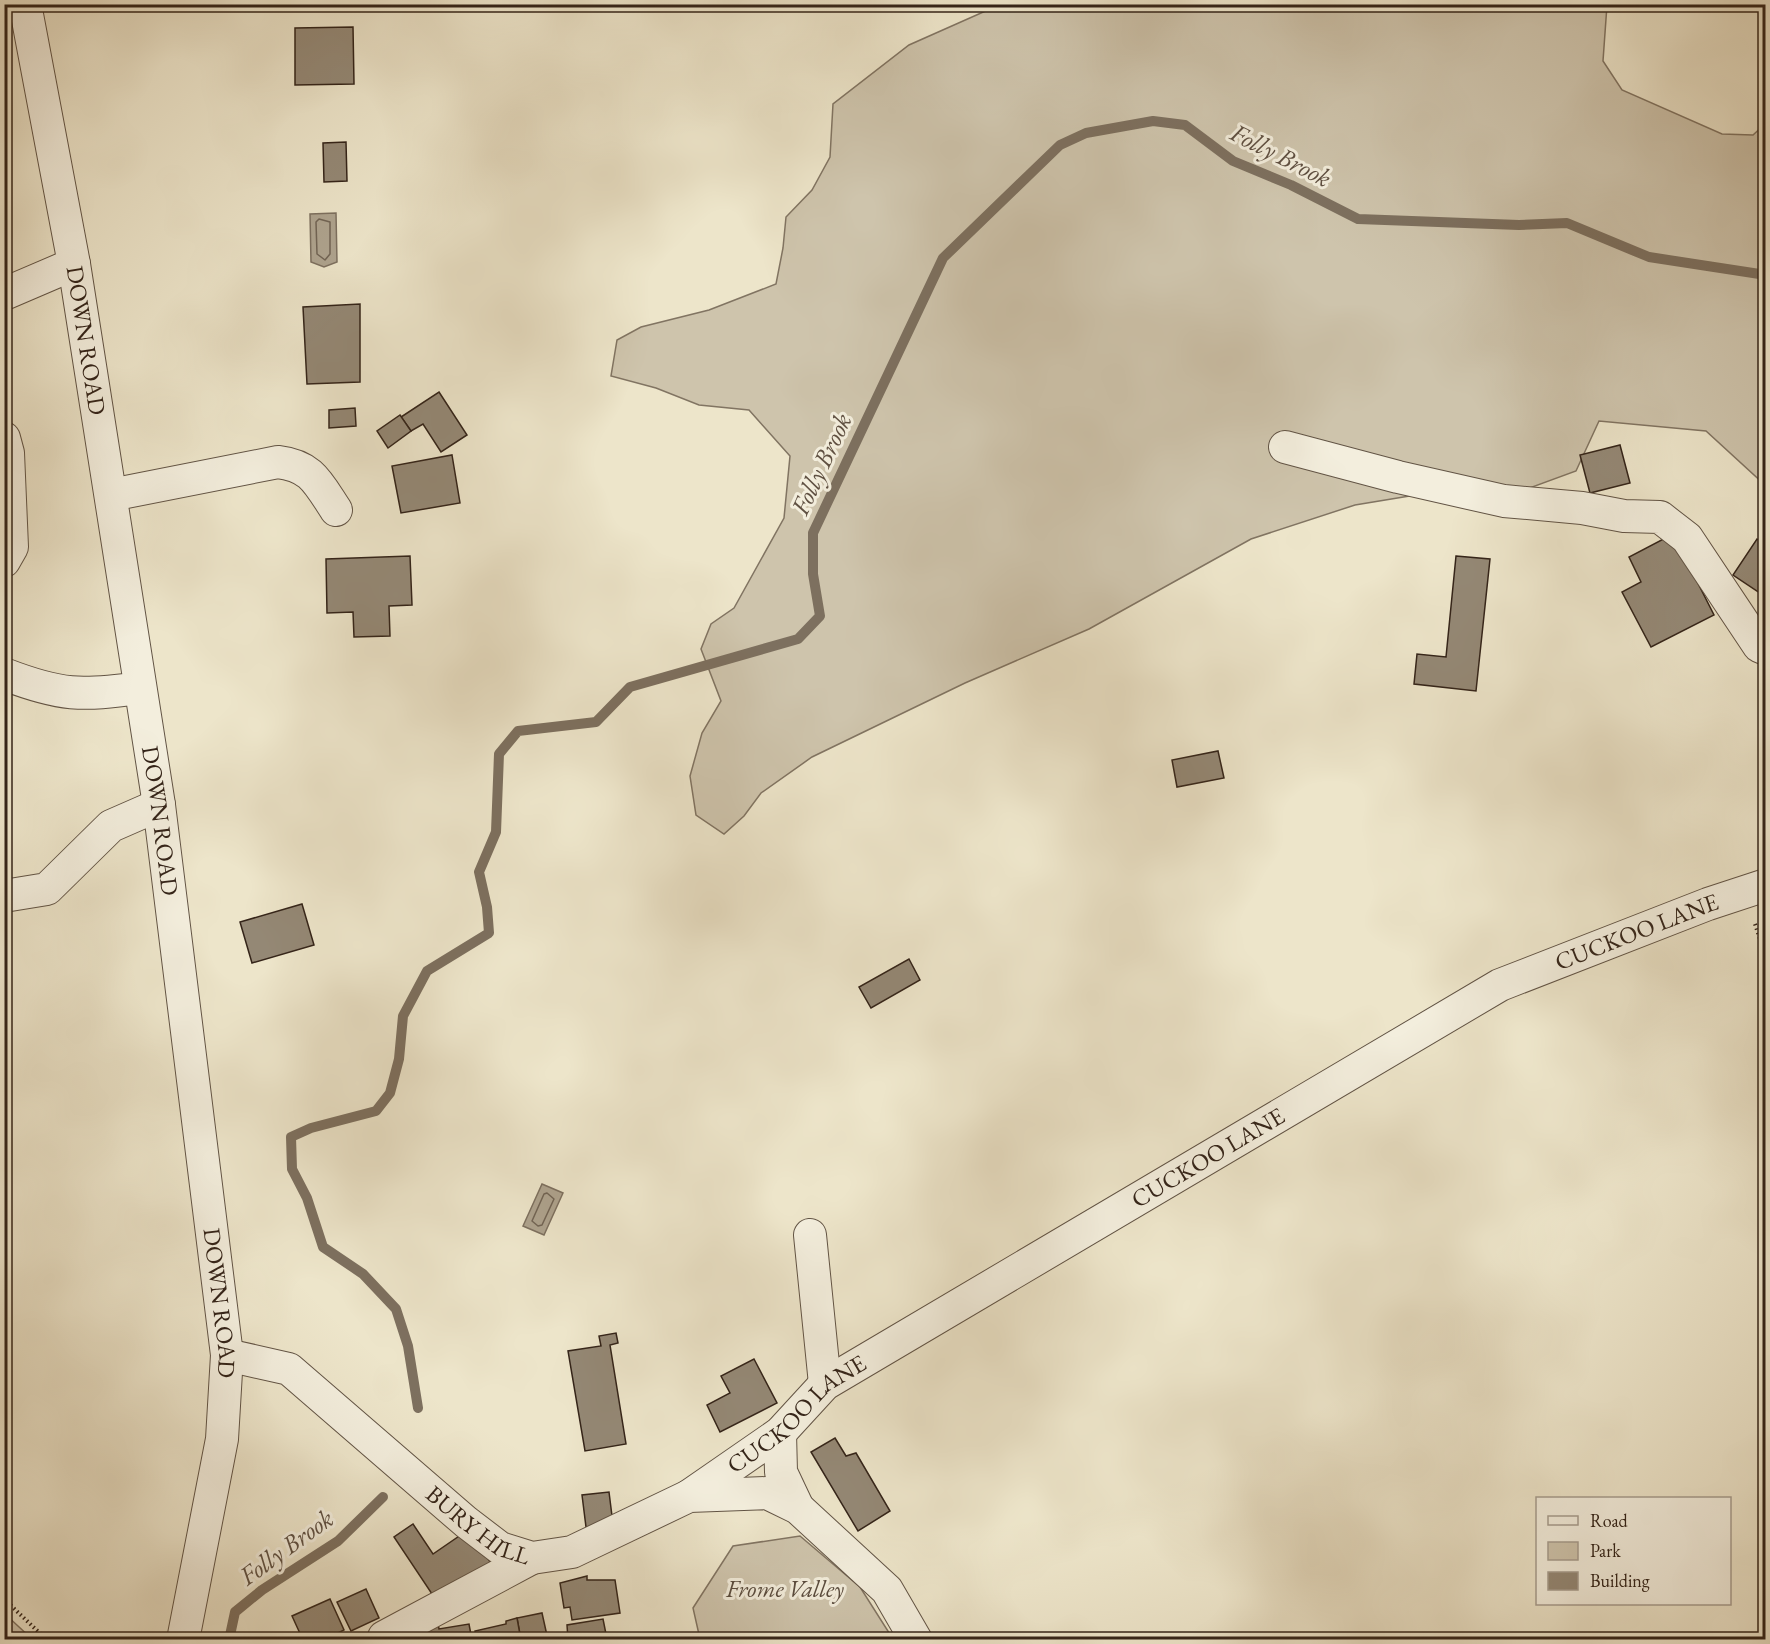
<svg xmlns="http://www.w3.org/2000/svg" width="1770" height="1644" font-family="'EB Garamond',serif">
<rect width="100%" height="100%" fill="#ede5ca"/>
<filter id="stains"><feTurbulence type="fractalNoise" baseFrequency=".00333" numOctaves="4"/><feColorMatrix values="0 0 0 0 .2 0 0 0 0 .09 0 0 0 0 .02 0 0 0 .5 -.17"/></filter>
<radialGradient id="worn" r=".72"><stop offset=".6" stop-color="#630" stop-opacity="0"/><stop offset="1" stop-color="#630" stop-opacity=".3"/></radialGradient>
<g fill="#cec4ac" stroke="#817462" stroke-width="1.5">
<path d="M999 5H1607L1603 61 1622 90 1722 134 1753 135 1765 124V485L1706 431 1599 421 1576 471 1524 490H1446L1355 505 1251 539 1089 629 965 683 812 757 761 793 744 816 724 834 696 815 690 776 702 733 721 701 701 649 711 624 734 608 784 518 790 456 749 410 699 405 656 388 611 376 617 340 641 327 709 310 776 284 783 248 786 217 812 190 830 157 833 104 909 45Z"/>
<path d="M800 1536 860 1587 893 1639H700L693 1608 733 1546Z"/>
<path d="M5 1614 32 1639H5Z"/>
</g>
<g fill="#aea38e" stroke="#7d705f" stroke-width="1.5">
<path d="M336 213 337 262 324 267 311 262 310 214Z"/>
<path d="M542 1184 563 1193 544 1235 523 1226Z"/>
</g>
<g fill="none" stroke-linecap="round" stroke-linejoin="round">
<g stroke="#716454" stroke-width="1.5">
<path d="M319 219 330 222V254L325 260 317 254 316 222Z"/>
<path d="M547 1193 554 1199 542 1225 538 1226 532 1221 544 1194Z"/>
</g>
<g stroke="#7d705f" stroke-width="10">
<path d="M418 1408 408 1346 396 1309 363 1274 323 1247 307 1198 292 1169 291 1137 311 1128 376 1111 390 1093 399 1059 403 1016 427 971 489 933 487 907 479 872 496 832 499 754 518 731 596 722 630 687 798 639 820 616 813 574V533L943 258 1060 145 1086 133 1153 121 1185 125 1233 161 1291 185 1358 219 1519 225 1567 223 1649 257 1766 275"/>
<path d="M229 1640 235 1612 262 1590 338 1541 383 1497"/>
</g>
</g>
<g fill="#948875" stroke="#342419" stroke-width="1.5">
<path d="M353 27 354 84 295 85V28Z"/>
<path d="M346 142 347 181 324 182 323 143Z"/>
<path d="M360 304V382L307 384 303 307Z"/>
<path d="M439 392 467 435 441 452 423 424 411 431 401 417Z"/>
<path d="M355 408 356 426 329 428V410Z"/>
<path d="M400 415 411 431 388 448 377 431Z"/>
<path d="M1620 445 1630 483 1590 493 1580 455Z"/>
<path d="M452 455 460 503 401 513 392 466Z"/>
<path d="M1673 534 1714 615 1651 647 1622 592 1641 582 1629 557Z"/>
<path d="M1757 539 1766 545V597L1733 575Z"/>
<path d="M410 556 412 605 389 606 390 636 354 637 353 612 327 613 326 559Z"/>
<path d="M1456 556 1490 559 1476 691 1414 684 1417 654 1446 657Z"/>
<path d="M1218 751 1224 778 1177 787 1172 760Z"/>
<path d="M302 904 314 945 252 963 240 922Z"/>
<path d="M909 959 920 980 871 1008 859 987Z"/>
<path d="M616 1333 618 1343 610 1345 626 1444 585 1451 568 1351 601 1346 599 1336Z"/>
<path d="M754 1359 777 1403 720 1432 707 1405 730 1393 721 1376Z"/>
<path d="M835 1438 846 1456 856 1453 890 1511 858 1531 811 1452Z"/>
<path d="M609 1492 613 1524 586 1527 582 1495Z"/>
<path d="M413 1524 433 1554 468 1530 491 1563 436 1600 394 1537Z"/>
<path d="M587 1576V1580H615L620 1613 572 1620 570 1607 564 1608 560 1583Z"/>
<path d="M366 1589 379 1618 351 1631 337 1602Z"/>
<path d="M330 1599 344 1630 324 1640H303L292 1616Z"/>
<path d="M542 1613 548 1640H521L517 1618Z"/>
<path d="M517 1618 521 1640H477L475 1631 506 1624V1621Z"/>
<path d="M437 1619 439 1629 469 1624 472 1640H392Z"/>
<path d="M603 1619 607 1639 568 1640 567 1625Z"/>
</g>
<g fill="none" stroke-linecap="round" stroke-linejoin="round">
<defs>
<g id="minor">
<path id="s1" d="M25 4 74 264 159 805 227 1355 222 1439 183 1640"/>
<path d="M4 294 74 264"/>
<path d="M4 438 8 453 12 547 4 561"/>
<path d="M1285 447 1398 477 1504 501 1582 508 1624 516 1660 517 1687 538 1759 646 1766 649"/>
<path d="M111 495 278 462C312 466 318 483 336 510"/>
<path d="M4 674C61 696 81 696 140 688"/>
<path d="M4 896 47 889 111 826 159 805"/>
<path d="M810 1235 825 1384"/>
<path id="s2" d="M227 1355 289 1369 466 1522 500 1548 532 1558 572 1552 689 1496 767 1493 798 1508 887 1590 916 1640"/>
<path d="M780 1433 781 1472 798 1508"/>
<path id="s3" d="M689 1496 780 1433 825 1384 1500 985 1708 904 1766 885"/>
<path d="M384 1637 532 1558"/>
</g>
</defs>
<use href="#minor" stroke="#625445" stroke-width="34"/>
<g stroke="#342419" stroke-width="4" stroke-dasharray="1.5 3" stroke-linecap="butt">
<path d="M1755 924 1766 957"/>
<path d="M4 1599 47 1640"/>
</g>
<use href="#minor" stroke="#f3eedd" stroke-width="32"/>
</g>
<g text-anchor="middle" stroke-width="6" stroke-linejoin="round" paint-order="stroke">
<g font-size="24" fill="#342419" stroke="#f3eedd">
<text dy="8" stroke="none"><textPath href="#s1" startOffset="342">DOWN ROAD</textPath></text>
<text dy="8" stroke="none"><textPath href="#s1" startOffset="828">DOWN ROAD</textPath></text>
<text dy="8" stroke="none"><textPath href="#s3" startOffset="1108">CUCKOO LANE</textPath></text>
<text dy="8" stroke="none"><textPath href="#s3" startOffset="622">CUCKOO LANE</textPath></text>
<text dy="8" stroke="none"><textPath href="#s1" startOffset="1314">DOWN ROAD</textPath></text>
<text dy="8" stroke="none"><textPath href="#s3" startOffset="136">CUCKOO LANE</textPath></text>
<text dy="8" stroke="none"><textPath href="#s2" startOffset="310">BURY HILL</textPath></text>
</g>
<g font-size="24" font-style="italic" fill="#5a4c3e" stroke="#f3eedd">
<text x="785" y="1597">Frome Valley</text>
</g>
<g font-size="26" font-style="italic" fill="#5f5042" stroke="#f3eedd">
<text transform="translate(1281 155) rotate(27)" y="9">Folly Brook</text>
<text transform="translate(821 464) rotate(-65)" y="9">Folly Brook</text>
<text transform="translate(286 1547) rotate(-36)" y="9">Folly Brook</text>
</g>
</g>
<rect width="1770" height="1644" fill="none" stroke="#ede5ca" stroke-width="24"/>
<rect x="6" y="6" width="1758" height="1632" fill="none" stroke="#342419" stroke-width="3"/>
<rect x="12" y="12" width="1746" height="1620" fill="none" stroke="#342419" stroke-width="1.5"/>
<rect x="1536" y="1497" width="195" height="108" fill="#f3eedd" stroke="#a79d8f" stroke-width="1.5"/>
<rect x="1548" y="1516" width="30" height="9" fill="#f3eedd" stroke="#a79d8f" stroke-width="1.5"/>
<text x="1590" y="1527" font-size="18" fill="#342419">Road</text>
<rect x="1548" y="1542" width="30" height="18" fill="#cec4ac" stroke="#a79d8f" stroke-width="1.5"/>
<text x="1590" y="1557" font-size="18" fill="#342419">Park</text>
<rect x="1548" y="1572" width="30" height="18" fill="#948875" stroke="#a79d8f" stroke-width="1.5"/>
<text x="1590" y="1587" font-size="18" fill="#342419">Building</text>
<rect width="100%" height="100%" filter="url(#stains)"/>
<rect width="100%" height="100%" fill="url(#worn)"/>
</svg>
